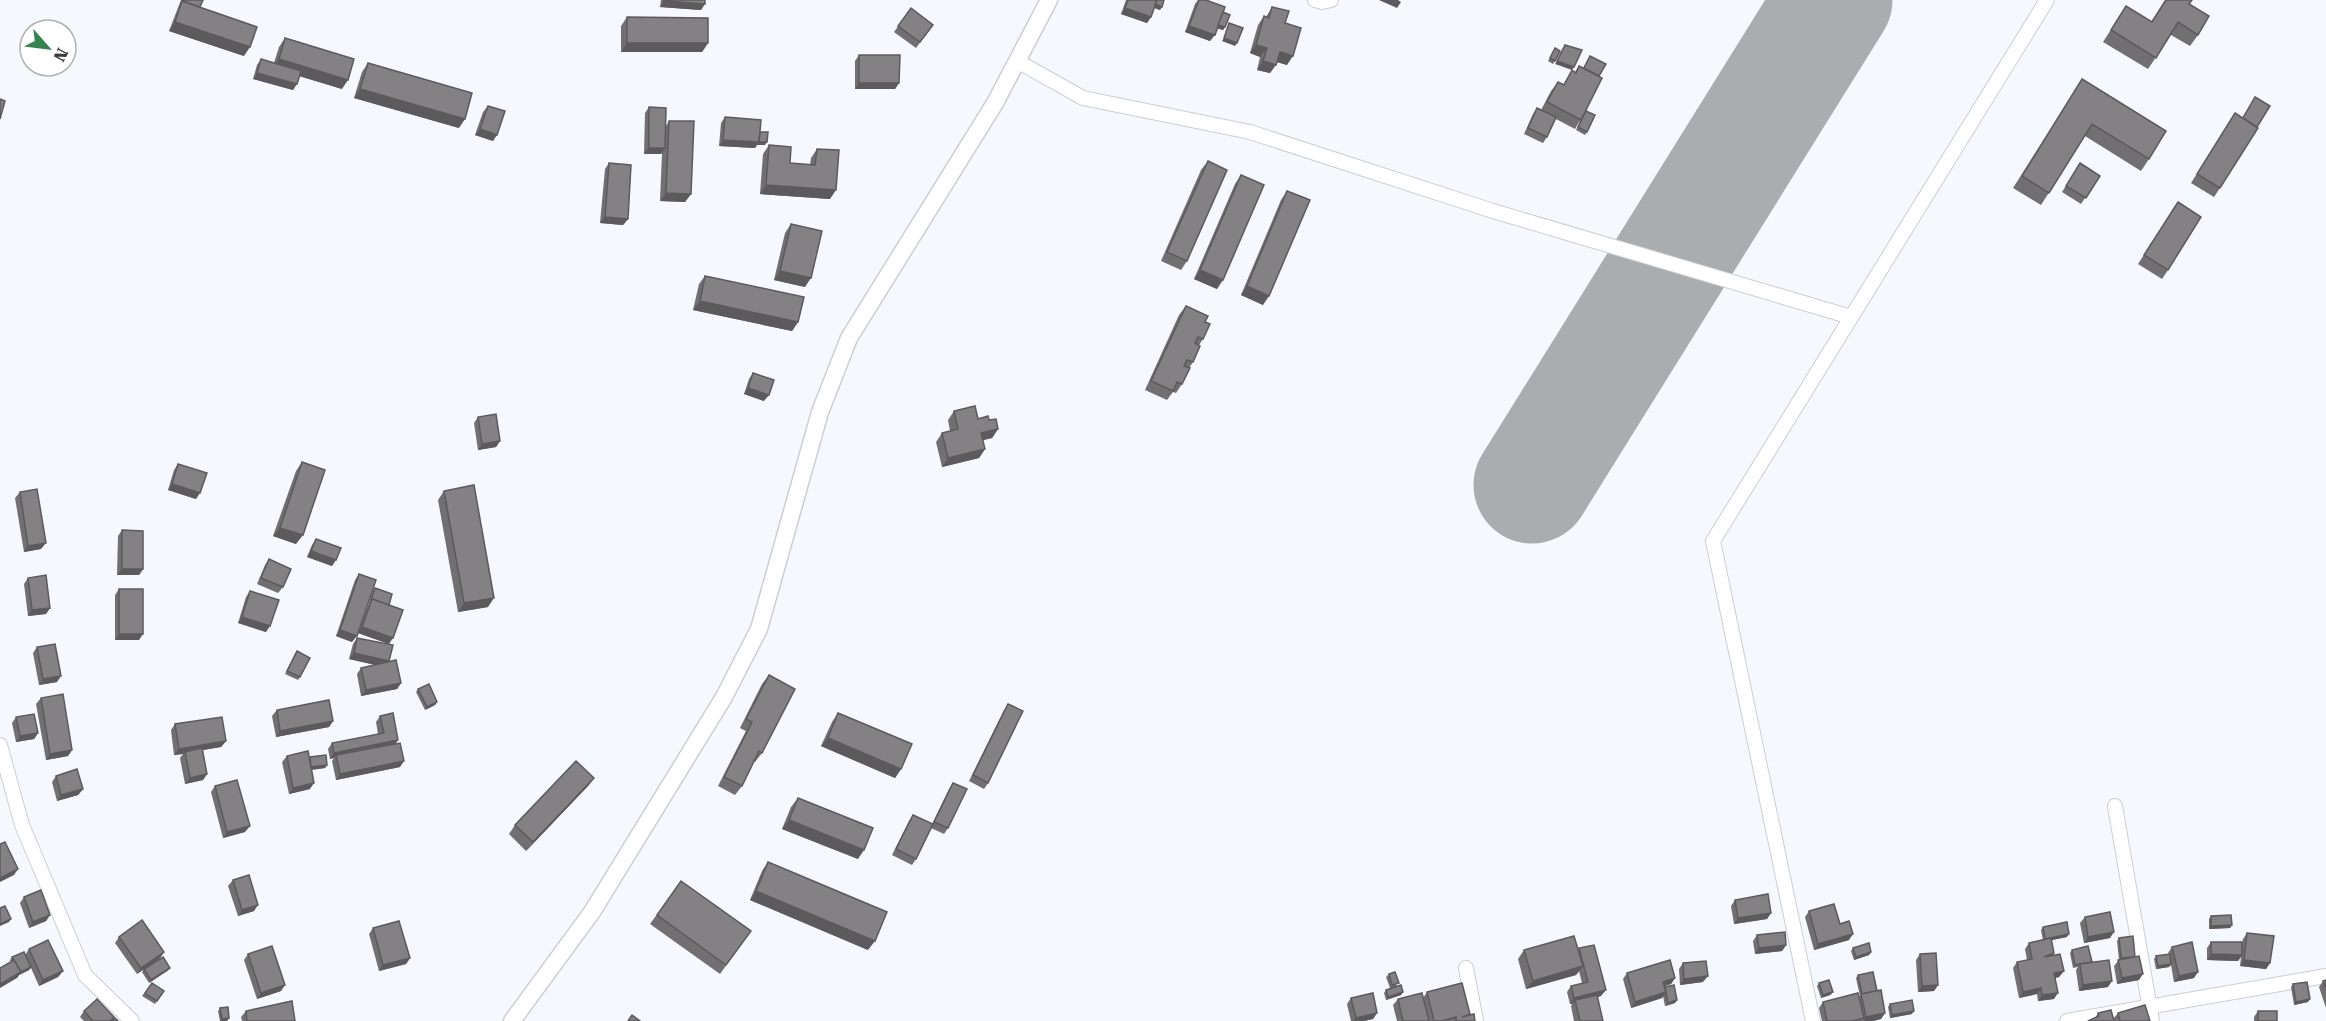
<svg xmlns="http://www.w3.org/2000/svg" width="2326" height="1021" font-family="'Roboto Serif',serif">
<rect width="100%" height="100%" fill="#f5f8fd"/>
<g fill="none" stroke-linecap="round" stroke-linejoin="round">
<path stroke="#aaadb0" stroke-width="117" d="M1532 485 1834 0"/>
<defs>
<g id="minor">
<path d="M1315 0 1322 2 1331 0"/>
<path d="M1017 61 1083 98 1250 132 1493 211 1851 317"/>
<path d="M0 745 22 825 85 975 132 1021"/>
<path d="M2115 806 2152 1021"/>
<path d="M1466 968 1476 1021"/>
<path d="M1813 1021 1713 541 2047 0"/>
<path d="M2067 1021 2326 976"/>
</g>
<path id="tertiary" d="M512 1021 592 912 724 697 759 629 820 412 849 338 995 103 1049 0"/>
</defs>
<use href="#minor" stroke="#cbced2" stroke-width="16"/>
<use href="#tertiary" stroke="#cbced2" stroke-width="19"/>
<use href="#minor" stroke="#fff" stroke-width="14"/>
<use href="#tertiary" stroke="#fff" stroke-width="16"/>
</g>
<g fill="#726f72">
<path d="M181 0H203L200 7 244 56 169 31Z"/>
<path d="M661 0H705L701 10 660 7Z"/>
<path d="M1126 0H1164L1160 10 1154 8 1151 17 1147 23 1121 14Z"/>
<path d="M1198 0H1206L1225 27 1223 30 1217 28 1210 41 1185 32 1195 4Z"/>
<path d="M2165 0H2192L2189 4 2198 35 2190 46 2171 35 2148 69 2103 42 2126 6 2151 22Z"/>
<path d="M1272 7 1285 23 1287 65 1277 62 1270 73 1257 70 1260 57 1250 53 1258 25 1264 16 1266 17Z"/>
<path d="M911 8 933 25 916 48 894 32Z"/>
<path d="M627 17 708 43 702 52H621V26Z"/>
<path d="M285 38 342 89 299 76 293 90 253 79 257 65 261 59 274 63 279 47Z"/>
<path d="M1555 48V61L1553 64 1548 61Z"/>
<path d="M859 55 899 83 895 89H855V61Z"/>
<path d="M1590 56 1599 76 1584 113 1587 132 1585 135 1576 130 1582 117 1575 129 1556 119 1547 137 1543 143 1524 134 1533 114 1537 108 1541 110 1551 91 1558 82 1563 85 1572 70 1575 72 1579 66 1583 68Z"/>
<path d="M368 63 459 128 354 98 362 72Z"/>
<path d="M2082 79 2149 159 2141 171 2085 136 2041 205 2013 188Z"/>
<path d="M2255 97 2220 188 2214 197 2191 183 2235 113 2242 118Z"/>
<path d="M488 106 493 141 475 135 483 112Z"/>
<path d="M649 107 666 126 669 121 691 194 685 202 660 201 662 153 661 154H644L645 113Z"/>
<path d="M725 117 760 132 765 145H757L755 148 719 146 721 123Z"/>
<path d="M769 145 790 163 810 165 811 158 817 149 830 199 760 194 763 154Z"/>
<path d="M1208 161 1187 261 1181 270 1161 261 1201 170Z"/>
<path d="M609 163 628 219 623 225 600 223 605 169Z"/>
<path d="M2080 163 2100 176 2081 204 2062 192Z"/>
<path d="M1241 175 1217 289 1194 279 1235 184Z"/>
<path d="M1287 191 1263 305 1241 295 1281 200Z"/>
<path d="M2178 202 2168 270 2162 279 2138 264Z"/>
<path d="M791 224 805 287 774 280 785 233Z"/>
<path d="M705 276 798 322 792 331 693 310 699 284Z"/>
<path d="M1186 306 1205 322 1203 339 1199 345 1193 362 1189 368 1182 384 1176 393 1173 392 1167 400 1145 390 1179 315Z"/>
<path d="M753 373 764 401 744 394 749 379Z"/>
<path d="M954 411 978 419 989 420 998 429 992 438 983 440 985 449 979 458 942 467 936 442 942 433 950 431 948 420Z"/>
<path d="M478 417 500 441 496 447 478 450 474 423Z"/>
<path d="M302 462 296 544 273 536 296 471Z"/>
<path d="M178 464 196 499 168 490 174 470Z"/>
<path d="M444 491 488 607 458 612 438 500Z"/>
<path d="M20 492 41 549 24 552 15 498Z"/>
<path d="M122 530 143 569 139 575H117L118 536Z"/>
<path d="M316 539 332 566 307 557 312 545Z"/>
<path d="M269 559 283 587 278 593 257 584 265 565Z"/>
<path d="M359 574 352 642 336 636 355 580Z"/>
<path d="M28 578 50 608 46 614 28 616 24 584Z"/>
<path d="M375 588 389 605V644L358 633 369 603 373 591Z"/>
<path d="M119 589 139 640H115V595Z"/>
<path d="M250 591 266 632 238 623 246 597Z"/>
<path d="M357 638 389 662 401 683 397 689 361 696 357 674 361 668 375 665 349 659 353 644Z"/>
<path d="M37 647 57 682 39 685 33 653Z"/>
<path d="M297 651 300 677 298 680 285 674Z"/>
<path d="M769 675 762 753 755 762 754 761 742 786 735 795 718 786 746 731 740 728 762 684Z"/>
<path d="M418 689 437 702 435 705 425 710 416 692Z"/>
<path d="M41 698 72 750 68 756 46 760 36 704Z"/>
<path d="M1008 704 988 783 984 789 969 781 1004 710Z"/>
<path d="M277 710 333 721 329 727 276 737 272 716Z"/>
<path d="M838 713 901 769 895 778 821 746 832 722Z"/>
<path d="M380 716 398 740 395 744 400 767 336 780 332 761 334 758 330 759 328 749 332 743 378 734 376 722Z"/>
<path d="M16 717 38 733 34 739 16 742 12 723Z"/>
<path d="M175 724 226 741 221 747 203 750 207 774 203 780 185 784 180 758 183 754 174 755 171 730Z"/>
<path d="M287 756 309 758 327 765 325 768 311 770 310 789 289 794 282 762Z"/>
<path d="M56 776 83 789 78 795 57 801 52 782Z"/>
<path d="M594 778 588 786 526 851 509 834 515 825Z"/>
<path d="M953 783 948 828 944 834 931 828 916 859 912 865 892 855 909 821 913 815 932 824 949 789Z"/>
<path d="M215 786 245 832 223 838 211 792Z"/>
<path d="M798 798 858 859 782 829 791 807Z"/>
<path d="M768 862 868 950 750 900 762 871Z"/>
<path d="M233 880 254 911 238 916 228 886Z"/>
<path d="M681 881 751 931 720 974 650 924Z"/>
<path d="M24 897 50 915 46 921 29 928 20 903Z"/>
<path d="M1735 900 1771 913 1767 919 1734 924 1731 906Z"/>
<path d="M1809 911 1840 924 1849 940 1814 950 1805 917Z"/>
<path d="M2211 916 2232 925 2230 928 2209 929V919Z"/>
<path d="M2085 917 2110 938 2084 943 2080 923Z"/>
<path d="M2043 927 2067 937 2051 940 2054 953 2053 955 2064 971 2059 977 2055 978 2054 999 2038 1001 2037 994 2019 998 2013 968 2017 962 2027 960 2025 949 2029 943 2043 940 2041 930Z"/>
<path d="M373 928 410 958 406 964 379 971 369 934Z"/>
<path d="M2247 933 2270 963 2266 969 2240 966 2241 957 2238 961 2207 960V948L2211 942 2242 944 2243 939Z"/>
<path d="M1757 935 1786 945 1782 951 1755 954 1753 941Z"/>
<path d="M119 937 164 952 160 958 137 974 115 943Z"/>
<path d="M2119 938 2135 956 2139 980 2117 984 2114 966 2119 960 2117 941Z"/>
<path d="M2172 947 2194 978 2174 982 2171 965 2169 967 2156 969 2154 959 2156 956 2169 954 2168 953Z"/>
<path d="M1579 948 1601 996 1597 997 1603 1021H1574L1571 1006 1572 1004H1570L1567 992 1571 986 1582 983 1579 971 1576 975 1526 989 1518 959 1524 950H1578Z"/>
<path d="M1853 948 1871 952 1869 955 1854 960 1851 951Z"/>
<path d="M29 949 63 971 58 977 39 986 31 968 29 970 19 975 17 978 10 960 12 957 25 955Z"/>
<path d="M2072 950 2092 962 2108 987 2079 991 2076 970 2078 967 2073 968 2070 953Z"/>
<path d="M248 954 281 991 257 999 244 960Z"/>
<path d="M1920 954 1938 985 1934 991 1918 992 1916 960Z"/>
<path d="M1683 963 1703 982 1680 985 1679 969Z"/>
<path d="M170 968 167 971 149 983 142 972 144 969Z"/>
<path d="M1627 973 1675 978 1671 984 1664 986 1677 1000 1675 1003 1665 1006 1663 996 1662 998 1631 1008 1623 979Z"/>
<path d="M1389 974 1397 986 1403 992 1401 995 1386 1000 1384 993 1386 990 1390 988 1386 977Z"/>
<path d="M1858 975 1877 991 1885 1013 1881 1019 1873 1021H1822L1819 1008 1823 1002 1859 997 1860 996 1856 978Z"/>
<path d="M2326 980V1008L2319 987 2323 981Z"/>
<path d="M152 983 164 991 155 1004 142 996Z"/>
<path d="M1819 983 1833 992 1830 995 1821 998 1817 986Z"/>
<path d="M2293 984 2308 1002 2294 1005 2291 987Z"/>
<path d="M1427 992 1469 1015 1475 1021H1397L1393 1005 1398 999 1423 998Z"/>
<path d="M1351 998 1377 1013 1373 1019 1364 1021H1351L1347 1004Z"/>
<path d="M1890 1004 1912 1014 1890 1018 1888 1007Z"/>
<path d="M220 1008 229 1018 227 1021H220L218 1011Z"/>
<path d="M84 1011 111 1021H84L80 1017Z"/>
<path d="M246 1011 295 1021H242L241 1017Z"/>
<path d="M2258 1011 2277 1021H2254V1017Z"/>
<path d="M2098 1013 2113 1019 2118 1013 2150 1021H2087L2095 1018Z"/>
</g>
<g fill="#5c5a5d">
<path d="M1379 0H1398L1401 2 1397 8Z"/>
<path d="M664 1 705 4 701 10 660 7Z"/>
<path d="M1155 4 1162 7 1160 10 1153 7Z"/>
<path d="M1125 8 1151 17 1147 23 1121 14Z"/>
<path d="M175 22 250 47 244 56 169 31Z"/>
<path d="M1218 25 1225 27 1223 30 1216 28Z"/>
<path d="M1189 26 1215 35 1210 41 1185 32Z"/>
<path d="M1224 38 1237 43 1235 46 1222 41Z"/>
<path d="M627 43H708L702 52H621Z"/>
<path d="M1256 45 1267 48 1260 57 1250 53Z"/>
<path d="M1280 52 1293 56 1287 65 1273 61Z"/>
<path d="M279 59 348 80 342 89 273 68Z"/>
<path d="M1263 61 1276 65 1270 73 1257 70Z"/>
<path d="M1557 61 1574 67 1572 70 1555 64Z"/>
<path d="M257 73 297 84 293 90 253 79Z"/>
<path d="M859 83H899L895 89H855Z"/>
<path d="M360 89 465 119 459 128 354 98Z"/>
<path d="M480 129 497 135 493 141 475 135Z"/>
<path d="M723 140 759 142 755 148 719 146Z"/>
<path d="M759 142H767L765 145H757Z"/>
<path d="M649 148H665L661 154H644Z"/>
<path d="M766 185 836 190 830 199 760 194Z"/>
<path d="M666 193 691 194 685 202 660 201Z"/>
<path d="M605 217 628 219 623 225 600 223Z"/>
<path d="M1200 270 1223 280 1217 289 1194 279Z"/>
<path d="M780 271 811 278 805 287 774 280Z"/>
<path d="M1247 286 1269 296 1263 305 1241 295Z"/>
<path d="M700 301 798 322 792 331 693 310Z"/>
<path d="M748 388 769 395 764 401 744 394Z"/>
<path d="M998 429 992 438 975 442 981 433Z"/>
<path d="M500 441 496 447 478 450 482 444Z"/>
<path d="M985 449 979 458 942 467 948 458Z"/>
<path d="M172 484 200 493 196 499 168 490Z"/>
<path d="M280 528 303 535 296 544 273 536Z"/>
<path d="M46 543 41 549 24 552 28 546Z"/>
<path d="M311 551 336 560 332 566 307 557Z"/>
<path d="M122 569H143L139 575H117Z"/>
<path d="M494 598 488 607 458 612 464 603Z"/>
<path d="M50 608 46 614 28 616 32 610Z"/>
<path d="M242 617 270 626 266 632 238 623Z"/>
<path d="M362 627 393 638 389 644 358 633Z"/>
<path d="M340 630 357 636 352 642 336 636Z"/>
<path d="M119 634H143L139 640H115Z"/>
<path d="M354 653 389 661 385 667 349 659Z"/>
<path d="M61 676 57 682 39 685 43 679Z"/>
<path d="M401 683 397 689 361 696 366 690Z"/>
<path d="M437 702 435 705 425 710 427 707Z"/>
<path d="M333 721 329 727 276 737 280 731Z"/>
<path d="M38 733 34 739 16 742 20 736Z"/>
<path d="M828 738 901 769 895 778 821 746Z"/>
<path d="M398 740 394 746 336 755 334 758 330 759 334 753Z"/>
<path d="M226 741 221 747 185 753V752L183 754 174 755 179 749Z"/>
<path d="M72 750 68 756 46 760 50 754Z"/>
<path d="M404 761 400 767 336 780 340 774Z"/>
<path d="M327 765 325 768 309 770 311 767Z"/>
<path d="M207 774 203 780 185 784 190 778Z"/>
<path d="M594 778 588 786 526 851 533 842Z"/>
<path d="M314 783 310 789 289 794 293 788Z"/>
<path d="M83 789 78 795 57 801 61 795Z"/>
<path d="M789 820 864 850 858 859 782 829Z"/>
<path d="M250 826 245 832 223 838 227 832Z"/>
<path d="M18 869 14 875 0 882V878Z"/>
<path d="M756 891 875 941 868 950 750 900Z"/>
<path d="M258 905 254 911 238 916 242 910Z"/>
<path d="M1771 913 1767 919 1734 924 1738 918Z"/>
<path d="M50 915 46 921 29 928 33 922Z"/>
<path d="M11 919 9 922 0 926V924Z"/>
<path d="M2232 925 2230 928 2209 929 2211 926Z"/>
<path d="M2114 932 2110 938 2084 943 2088 937Z"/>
<path d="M1853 934 1849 940 1814 950 1818 944Z"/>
<path d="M2069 934 2067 937 2043 942 2045 939Z"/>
<path d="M1786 945 1782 951 1755 954 1759 948Z"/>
<path d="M164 952 160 958 137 974 141 968Z"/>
<path d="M1871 952 1869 955 1854 960 1856 957Z"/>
<path d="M2211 954 2242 955 2238 961 2207 960Z"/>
<path d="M410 958 406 964 379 971 383 965Z"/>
<path d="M2244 960 2270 963 2266 969 2240 966Z"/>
<path d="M2171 964 2169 967 2156 969 2158 966Z"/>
<path d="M1583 966 1576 975 1526 989 1533 981Z"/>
<path d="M31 967 29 970 19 975 17 978 0 988V984Z"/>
<path d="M170 968 167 971 149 983 151 980Z"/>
<path d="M63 971 58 977 39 986 43 980Z"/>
<path d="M2064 971 2059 977 2050 979 2054 973Z"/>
<path d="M2198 972 2194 978 2174 982 2179 976Z"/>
<path d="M2143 974 2139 980 2117 984 2122 978Z"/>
<path d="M1708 976 1703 982 1680 985 1684 979Z"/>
<path d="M1675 978 1671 984 1659 988 1663 982Z"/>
<path d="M2112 981 2108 987 2079 991 2083 985Z"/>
<path d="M285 985 281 991 257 999 261 993Z"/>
<path d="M1938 985 1934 991 1918 992 1922 986Z"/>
<path d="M2041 988 2037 994 2019 998 2023 992Z"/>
<path d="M1606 990 1601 996 1576 1003 1575 1000 1572 1004H1570L1574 998Z"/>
<path d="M1403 992 1401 995 1386 1000 1388 997Z"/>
<path d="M1666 992 1662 998 1631 1008 1635 1002Z"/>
<path d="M1833 992 1830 995 1821 998 1823 995Z"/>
<path d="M2058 993 2054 999 2038 1001 2042 995Z"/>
<path d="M2310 999 2308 1002 2294 1005 2296 1002Z"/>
<path d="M1677 1000 1675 1003 1665 1006 1668 1003Z"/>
<path d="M1914 1011 1912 1014 1890 1018 1892 1015Z"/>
<path d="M1377 1013 1373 1019 1364 1021H1353L1356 1018Z"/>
<path d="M1885 1013 1881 1019 1873 1021H1863L1866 1017Z"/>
<path d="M229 1018 227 1021H220L222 1019Z"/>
</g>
<g fill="#848185" stroke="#5c5a5d" stroke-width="1.5">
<path d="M183 0H203L200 7 182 1 181 4Z"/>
<path d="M665 0H705V4L664 1Z"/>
<path d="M1128 0H1157L1151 17 1125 8Z"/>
<path d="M1157 0H1164L1162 7 1155 4Z"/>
<path d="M1199 0H1206L1225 7 1215 35 1189 26Z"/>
<path d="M2166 0H2192L2189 4 2209 16 2198 35 2178 22 2156 58 2111 30 2126 6 2152 22Z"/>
<path d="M182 1 257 27 250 47 175 22Z"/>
<path d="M1272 7 1289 11 1285 23 1301 28 1293 56 1280 52 1276 65 1263 61 1267 48 1256 45 1264 16 1269 18Z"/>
<path d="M911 8 933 25 920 42 898 26Z"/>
<path d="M1223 12 1230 15 1225 27 1218 25Z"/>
<path d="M627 17 708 18V43H627Z"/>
<path d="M1229 23 1243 28 1237 43 1224 38Z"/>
<path d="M285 38 354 59 348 80 279 59Z"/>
<path d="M1565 45 1582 50 1574 67 1557 61Z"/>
<path d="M1555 48 1560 51 1555 61 1550 58Z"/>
<path d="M859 55H900L899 83H859Z"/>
<path d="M1590 56 1606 64 1599 76 1584 68Z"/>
<path d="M261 59 301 71 297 84 257 73Z"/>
<path d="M368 63 472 93 465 119 360 89Z"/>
<path d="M1579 66 1602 78 1581 120 1547 102 1558 82 1564 85 1572 70 1576 73Z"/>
<path d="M2082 79 2166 131 2149 159 2092 124 2049 193 2022 176Z"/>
<path d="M2255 97 2270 106 2257 127 2243 118Z"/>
<path d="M0 99 5 101 0 119Z"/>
<path d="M488 106 505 111 497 135 480 129Z"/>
<path d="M649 107 666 108 665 148H649Z"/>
<path d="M1537 108 1556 117 1547 137 1528 128Z"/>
<path d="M1586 111 1595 115 1587 132 1578 127Z"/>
<path d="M2235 113 2258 128 2220 188 2197 174Z"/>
<path d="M725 117 761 120 759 142 723 140Z"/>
<path d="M669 121H694L691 194 666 193Z"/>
<path d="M760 132H768L767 142H759Z"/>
<path d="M769 145 791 147 790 163 815 165 817 149 839 150 836 190 766 185Z"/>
<path d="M1208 161 1227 170 1187 261 1167 252Z"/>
<path d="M609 163 631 165 628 219 605 217Z"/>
<path d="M2080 163 2100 176 2086 198 2066 186Z"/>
<path d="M1241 175 1264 185 1223 280 1200 270Z"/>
<path d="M1287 191 1310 200 1269 296 1247 286Z"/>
<path d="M2178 202 2201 217 2168 270 2144 255Z"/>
<path d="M791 224 822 231 811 278 780 271Z"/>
<path d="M705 276 804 297 798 322 700 301Z"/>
<path d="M1186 306 1208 316 1205 322 1210 324 1203 339 1198 337 1195 343 1200 346 1193 362 1187 360 1184 366 1190 368 1182 384 1177 382 1173 391 1151 381Z"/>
<path d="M753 373 774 380 769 395 748 388Z"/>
<path d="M975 406 978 419 988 416 989 420 996 419 998 429 981 433 985 449 948 458 942 433 958 429 954 411Z"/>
<path d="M496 414 500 441 482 444 478 417Z"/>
<path d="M302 462 325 470 303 535 280 528Z"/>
<path d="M178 464 207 473 200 493 172 484Z"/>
<path d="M474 485 494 598 464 603 444 491Z"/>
<path d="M37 489 46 543 28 546 20 492Z"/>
<path d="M122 530 143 531V569H122Z"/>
<path d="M316 539 341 548 336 560 311 551Z"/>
<path d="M269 559 291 569 283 587 261 578Z"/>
<path d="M359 574 376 580 357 636 340 630Z"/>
<path d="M46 575 50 608 32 610 28 578Z"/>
<path d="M375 588 392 594 389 605 372 599V600H371Z"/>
<rect x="119" y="589" width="24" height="45"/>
<path d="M250 591 279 600 270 626 242 617Z"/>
<path d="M372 599 403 610 393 638 362 627Z"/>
<path d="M357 638 393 645 389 661 354 653Z"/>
<path d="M55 644 61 676 43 679 37 647Z"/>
<path d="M297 651 310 658 300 677 287 671Z"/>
<path d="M396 660 401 683 366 690 361 668Z"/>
<path d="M769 675 795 689 762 753 759 751 742 786 724 777 752 722 746 719Z"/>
<path d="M429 684 437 702 427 707 418 689Z"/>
<path d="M63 694 72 750 50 754 41 698Z"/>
<path d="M329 700 333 721 280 731 277 710Z"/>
<path d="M1008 704 1023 711 988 783 973 775Z"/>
<path d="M393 713 398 740 334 753 332 743 384 733 380 716Z"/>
<path d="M838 713 912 744 901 769 828 738Z"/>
<path d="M34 714 38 733 20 736 16 717Z"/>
<path d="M222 717 226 741 179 749 175 724Z"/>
<path d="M400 743 404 761 340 774 336 755Z"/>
<path d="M202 748 207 774 190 778 185 752Z"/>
<path d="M308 751 314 783 293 788 287 756Z"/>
<path d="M326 755 327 765 311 767 310 757Z"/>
<path d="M576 761 594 778 533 842 515 825Z"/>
<path d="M77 769 83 789 61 795 56 776Z"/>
<path d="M237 780 250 826 227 832 215 786Z"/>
<path d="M953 783 967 789 948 828 934 822Z"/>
<path d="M798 798 873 828 864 850 789 820Z"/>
<path d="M913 815 933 824 916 859 896 849Z"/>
<path d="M5 842 18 869 0 878V844Z"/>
<path d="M768 862 887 912 875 941 756 891Z"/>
<path d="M249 875 258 905 242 910 233 880Z"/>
<path d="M681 881 751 931 726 965 657 915Z"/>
<path d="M41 890 50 915 33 922 24 897Z"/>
<path d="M1768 894 1771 913 1738 918 1735 900Z"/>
<path d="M1834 904 1840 924 1849 921 1853 934 1818 944 1809 911Z"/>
<path d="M5 906 11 919 0 924V908Z"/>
<path d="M2110 912 2114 932 2088 937 2085 917Z"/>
<path d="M2231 915 2232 925 2211 926V916Z"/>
<path d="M142 920 164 952 141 968 119 937Z"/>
<path d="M399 921 410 958 383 965 373 928Z"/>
<path d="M2067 922 2069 934 2045 939 2043 927Z"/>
<path d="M1785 932 1786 945 1759 948 1757 935Z"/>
<path d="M2247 933 2274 936 2270 963 2244 960Z"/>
<path d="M1574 936 1583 966 1533 981 1524 950Z"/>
<path d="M2133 936 2135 957 2121 958 2119 938Z"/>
<path d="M2051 938 2054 953 2044 957 2060 954 2064 971 2054 973 2058 993 2042 995 2041 988 2023 992 2017 962 2032 959 2029 943Z"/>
<path d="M48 940 63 971 43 980 29 949Z"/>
<path d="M2192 942 2198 972 2179 976 2172 947Z"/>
<path d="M2211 942H2242V955L2211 954Z"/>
<path d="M1869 943 1871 952 1856 957 1853 948Z"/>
<path d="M1594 945 1606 990 1574 998 1571 986 1588 982 1579 948Z"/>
<path d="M272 946 285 985 261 993 248 954Z"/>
<path d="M2088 946 2092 962 2075 965 2072 950Z"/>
<path d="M24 952 31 967 21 972 12 957Z"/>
<path d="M1936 953 1938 985 1922 986 1920 954Z"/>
<path d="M2170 954 2171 964 2158 966 2156 956Z"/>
<path d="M2139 956 2143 974 2122 978 2118 960Z"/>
<path d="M163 957 170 968 151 980 144 969Z"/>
<path d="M14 960 21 972 0 984V968Z"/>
<path d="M1670 960 1675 978 1663 982 1666 992 1635 1002 1627 973Z"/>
<path d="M2109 960 2112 981 2083 985 2080 964Z"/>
<path d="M1706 961 1708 976 1684 979 1683 963Z"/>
<path d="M1395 972 1399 983 1392 985 1389 974Z"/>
<path d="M1873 972 1877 991 1862 994 1858 975Z"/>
<path d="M1829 980 1833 992 1823 995 1819 983Z"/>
<path d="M2326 980V989L2323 981Z"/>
<path d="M2307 982 2310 999 2296 1002 2293 984Z"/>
<path d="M152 983 164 991 157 1001 145 993Z"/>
<path d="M1462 983 1470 1014 1462 1017 1474 1014 1475 1021H1456V1017L1441 1021H1434L1427 992Z"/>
<path d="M1401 985 1403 992 1388 997 1386 990Z"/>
<path d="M1674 985 1677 1000 1668 1003 1665 987Z"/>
<path d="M1881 990 1885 1013 1866 1017 1861 994Z"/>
<path d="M1373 993 1377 1013 1356 1018 1351 998Z"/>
<path d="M1422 993 1429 1021H1403L1398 999Z"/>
<path d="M1858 993 1864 1018 1852 1021H1827L1823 1002Z"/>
<path d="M1597 995 1603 1021H1580L1575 1000Z"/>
<path d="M97 999 114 1017 110 1021H93L84 1011Z"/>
<path d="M1912 1000 1914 1011 1892 1015 1890 1004Z"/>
<path d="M292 1001 295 1021H247L246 1011Z"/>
<path d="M2145 1005 2150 1021H2120L2118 1013Z"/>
<path d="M228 1007 229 1018 222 1019 220 1008Z"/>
<path d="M2111 1010 2114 1021H2088L2099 1016 2098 1013Z"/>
<rect x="2258" y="1011" width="19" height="10"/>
<path d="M632 1015 640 1021H628Z"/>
<path d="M115 1018 118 1021H111Z"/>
</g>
<g transform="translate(48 48) rotate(118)"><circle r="28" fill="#ffffff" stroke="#b1b1b2" stroke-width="1.5"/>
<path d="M0-4.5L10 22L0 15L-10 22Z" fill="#368250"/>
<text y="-9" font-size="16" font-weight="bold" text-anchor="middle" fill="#3c3d3f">N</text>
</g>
</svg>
